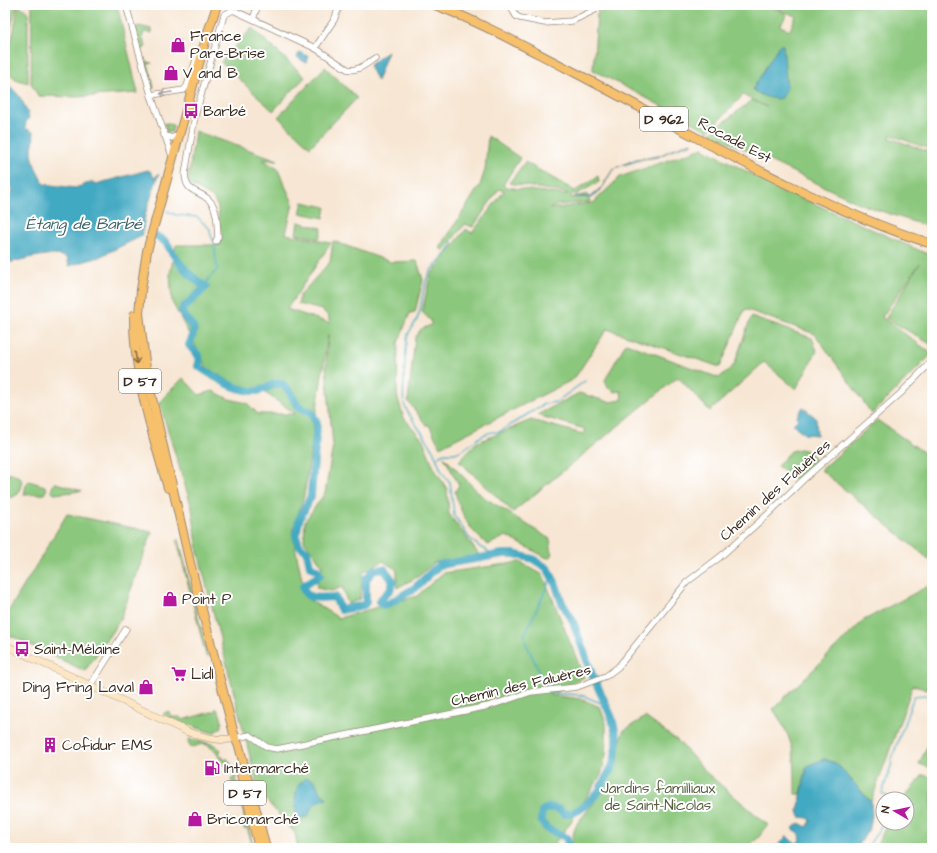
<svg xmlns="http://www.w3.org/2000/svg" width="937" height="853" font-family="'Architects Daughter',sans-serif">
<rect width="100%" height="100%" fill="#fff"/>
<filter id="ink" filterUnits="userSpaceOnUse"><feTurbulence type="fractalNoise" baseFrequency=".025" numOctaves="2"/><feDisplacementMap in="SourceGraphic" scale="8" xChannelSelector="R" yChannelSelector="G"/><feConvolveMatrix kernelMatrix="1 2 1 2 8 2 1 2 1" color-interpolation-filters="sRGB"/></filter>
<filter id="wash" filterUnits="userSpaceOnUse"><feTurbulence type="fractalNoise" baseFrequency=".012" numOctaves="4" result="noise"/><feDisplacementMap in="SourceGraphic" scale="16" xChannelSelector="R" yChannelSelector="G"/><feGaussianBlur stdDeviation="0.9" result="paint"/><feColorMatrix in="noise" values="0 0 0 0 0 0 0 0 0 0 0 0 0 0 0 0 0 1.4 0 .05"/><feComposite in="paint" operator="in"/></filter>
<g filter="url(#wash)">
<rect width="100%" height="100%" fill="#f7e6d3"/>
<g fill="#8bc77d" stroke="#63784e">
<path d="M5 5H17L5 48Z"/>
<path d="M32 5H117L138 93 77 97 38 96 31 83Z"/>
<path d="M611 5H766L787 14 780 26 790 30 796 16 769 5H932V150L891 135 890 138 932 153V228L863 205 710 133 752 100 767 107 743 95 709 131 593 70 597 14Z"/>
<path d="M18 6 28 11V83L17 80 5 70V62L14 30Z"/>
<path d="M138 26 152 29V33L144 32 142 38 146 46 144 49H140L135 29Z"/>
<path d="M252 28 305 77 273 111 221 62Z"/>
<path d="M147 62 152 63 148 64 154 87 151 88 144 65Z"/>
<path d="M325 67 357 98 310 147 278 117Z"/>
<path d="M164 123 173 125 172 132H167Z"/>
<path d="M195 131 278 160H263L277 168 293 203 286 234 331 243 287 309 329 323V317L322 310 298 304 300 295 330 262 333 241 391 262 417 261 423 280 415 312 410 313 398 343 397 396 404 418 423 440 434 468 447 489 449 514 480 556 435 562 419 576 397 588V570L383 561 363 572 360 599 348 604 342 587 332 591 316 588 322 565 304 541 305 521 325 493 333 446 326 367 328 335 304 496 292 532 306 598 339 618 417 596 443 573 520 562 543 575 584 677 550 695 581 699 600 707 606 723V755L601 775 568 826 551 848H298L295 833 259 792 198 552 192 508 159 402 183 378 199 395 213 391 229 399 247 403 258 414H296L264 392 235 384 207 368 172 302 170 274 176 245H220L218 207 213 198 189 184 188 181Z"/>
<path d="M488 136 520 158 503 185 506 187 567 195V193L509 183 525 162 575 191 598 176 599 182 577 194H571V198L587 194 590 202 557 205 549 209 593 203 620 177 703 148 768 183 932 256V345L886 318 920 263 882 317 932 354 872 414 815 334 745 309 720 367 607 329 574 379 440 447 429 425H426L408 401 415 338 421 329 431 325V321L422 312 430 276 466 229 472 233 504 191 499 189 473 227 465 224 443 251 440 248 480 185 485 170Z"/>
<path d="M303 202 326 207 324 218 300 213Z"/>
<path d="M298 222 322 228 319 239 296 234Z"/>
<path d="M751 317 812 338 817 351 796 389 764 362 710 411 678 377 513 512 459 461 476 443 531 420 583 434 585 429 537 415 579 393 609 402 622 400 621 391 615 392 607 386 605 380 626 343 719 378 734 365Z"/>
<path d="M877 420 932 458V562L821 470Z"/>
<path d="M800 449 808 451 815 460 814 464 796 481 777 466 791 451Z"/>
<path d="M444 457 482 496 550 539 552 556 547 558 506 536 488 545C468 529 462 516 455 492L459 485Z"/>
<path d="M6 472 20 477 22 482 18 494 13 497 5 498Z"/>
<path d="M29 481 45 486 47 489 44 494 24 495 26 484Z"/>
<path d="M54 483H56L82 491 54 494 51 491Z"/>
<path d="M67 514 152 532 120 620 85 671 5 633V617Z"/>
<path d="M177 540H179L208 657 206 656Z"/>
<path d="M932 584V692L913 685 871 802 837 764 825 759 807 766 801 794H795C795 755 795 742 773 709L864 620Z"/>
<path d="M216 708C221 713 223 721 221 728L213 733 171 719 163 714 168 711 172 717H180L182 720 215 711Z"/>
<path d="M645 717 678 741 708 774 768 825 758 838 746 848H571L574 831 578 822 593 804 614 770 623 731Z"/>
<path d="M932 736V768L919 764Z"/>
<path d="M189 739 213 744 221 750 219 753 225 760 227 758 233 767 254 848H249L248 845 252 844 247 828 244 829 242 823 245 822 242 805 238 806 237 800 240 799 236 782 232 783 231 779 235 778 233 772 229 773C226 764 214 746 204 744 200 744 195 747 191 747L188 742Z"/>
<path d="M923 775 932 777V848H878L876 846 888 823H907V799H903Z"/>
</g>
<g fill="#42a9c2" stroke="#3e6a70">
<path d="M779 45H783L787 88 782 98C775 101 757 95 753 89Z"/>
<path d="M388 51 377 81 370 68V65Z"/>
<path d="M300 52 309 57 306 63 297 57Z"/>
<path d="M5 86C18 88 26 107 29 118L26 122 25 128 33 132C35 140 32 144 32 152 33 164 38 174 44 184L75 188 92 182 96 184 148 170 151 172 154 178 159 173 145 215 142 236 99 257 69 266 67 258C53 250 20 260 5 264V202L13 191 5 179Z"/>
<path d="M691 142 693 143 676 148 658 157 643 159 617 167 610 174 603 187 591 198 574 197 575 196 590 197 602 187 613 169 636 159 658 156Z"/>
<path d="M803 407 816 418 817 435 804 434 793 424 798 419 797 416Z"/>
<path d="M824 759 837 764 871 802 872 815 870 827 857 848H775L787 836 793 842 798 843 801 837 799 833 792 829 799 823 807 827 811 821 808 818 800 817 798 811 807 766Z"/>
<path d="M307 778 315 781 320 792 327 798C315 802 312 805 308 817L302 818 296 814C294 803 294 782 307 778Z"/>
</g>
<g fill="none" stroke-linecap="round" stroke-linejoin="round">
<g stroke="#42a9c2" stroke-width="1.5">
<path d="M167 211 176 215 197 217 210 229C209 236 215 240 215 247 216 257 214 258 218 269L208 279 206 287"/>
<path d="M452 242C450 255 433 263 428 276 423 288 422 302 419 314 416 325 411 327 408 335 406 343 402 397 404 404 410 420 424 433 432 448 438 459 440 474 450 482L454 515 469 538 481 548 485 549 492 557"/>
<path d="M438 457C442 451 449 454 455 453 472 448 480 430 499 432L544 404 556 402 585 381"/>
<path d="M547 689 525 641V634L552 576"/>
<path d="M549 693 581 695 606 705"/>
<path d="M891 799 882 793 892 763 891 761 914 696 925 695 932 697"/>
<path d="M867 848 883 823"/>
</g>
<path stroke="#42a9c2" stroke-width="8" d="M157 237C168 242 167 245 173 254 180 265 195 281 206 287L183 308 182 313C191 329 199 322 189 345 194 353 203 354 198 366 215 377 230 388 251 391 273 394 278 364 297 406L311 412 317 423 311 496 299 520 296 536 299 545 307 552 310 566 317 570 320 575 303 586C304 602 324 597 335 597L341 610 364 605 366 602V579L374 570 384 569 393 581 390 590 379 601 383 605 390 603 415 588 439 565 503 554H514L533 559 547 568 555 582 562 603 572 619 592 674 612 718 617 739 615 758 612 767 599 791 585 806 573 813 565 814C556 807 552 805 542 811L541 820 546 828 567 838 568 848"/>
</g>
</g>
<g filter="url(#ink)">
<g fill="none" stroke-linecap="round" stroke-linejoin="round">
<defs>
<g id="street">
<path d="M126 5 151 95 171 153"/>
<path d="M510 5 516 16 520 18 545 23 572 21 605 5"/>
<path d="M253 19 258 5"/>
<path d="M315 48 334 20 340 5"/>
<path d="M151 95 184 90 187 86 200 49"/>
<path d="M164 135 172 138 180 133"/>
<path d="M216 241 218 237C217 226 218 208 209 200 198 189 186 194 185 174L195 116 224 15 233 10 315 48 347 69C358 72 366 64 375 58"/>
<path d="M90 686 126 629"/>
<path d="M235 738 250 735 267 747 277 749 489 706 531 692 577 687 606 676 618 667 687 582 720 557 768 514 803 480 901 393 932 361"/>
</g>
<path id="secondary" d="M5 645 188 732C204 737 219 742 235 738"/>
<g id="primary">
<path d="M217 5 207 35 147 251 141 290 139 314 147 377 190 563 235 738 239 746 266 848"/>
<path d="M435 5C480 22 523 46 566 68 686 130 803 202 932 244"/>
<path d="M134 315C133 374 152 432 168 488"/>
<path d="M241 774 259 848"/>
</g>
</defs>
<use href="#street" stroke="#998878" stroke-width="7"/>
<use href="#secondary" stroke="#998878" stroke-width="8"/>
<use href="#primary" stroke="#998878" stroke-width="10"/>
<use href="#street" stroke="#fff" stroke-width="5.5"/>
<use href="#secondary" stroke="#fce6c4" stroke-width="7"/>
<use href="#primary" stroke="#f7c06c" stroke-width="8"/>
</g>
<defs><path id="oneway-shaft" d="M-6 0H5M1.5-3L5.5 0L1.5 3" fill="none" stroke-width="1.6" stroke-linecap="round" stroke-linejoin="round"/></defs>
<use stroke="#a79f9a" href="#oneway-shaft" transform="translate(166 93) rotate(171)"/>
<use stroke="#906e41" href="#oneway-shaft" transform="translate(136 358) rotate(82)"/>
</g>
<defs>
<symbol id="shop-bare" viewBox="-9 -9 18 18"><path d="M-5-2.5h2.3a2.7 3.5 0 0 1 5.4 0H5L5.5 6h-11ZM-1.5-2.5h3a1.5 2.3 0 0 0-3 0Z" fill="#b5179e" stroke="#fff" stroke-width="2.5" paint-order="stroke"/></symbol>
<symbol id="bus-bare" viewBox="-9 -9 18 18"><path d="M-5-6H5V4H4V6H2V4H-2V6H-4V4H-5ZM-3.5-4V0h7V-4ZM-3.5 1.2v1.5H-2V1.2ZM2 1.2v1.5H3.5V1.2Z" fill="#b5179e" stroke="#fff" stroke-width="2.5" paint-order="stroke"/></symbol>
<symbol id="supermarket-bare" viewBox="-9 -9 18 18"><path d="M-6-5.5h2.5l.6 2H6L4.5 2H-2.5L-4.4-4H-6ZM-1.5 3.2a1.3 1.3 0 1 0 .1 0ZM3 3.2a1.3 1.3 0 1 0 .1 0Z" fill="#b5179e" stroke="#fff" stroke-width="2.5" paint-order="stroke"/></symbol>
<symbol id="building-bare" viewBox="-9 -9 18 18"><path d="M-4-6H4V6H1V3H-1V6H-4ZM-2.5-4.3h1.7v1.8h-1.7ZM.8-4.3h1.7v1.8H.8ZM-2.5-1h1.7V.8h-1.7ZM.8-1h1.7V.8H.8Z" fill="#b5179e" stroke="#fff" stroke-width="2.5" paint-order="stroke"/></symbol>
<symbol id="fuel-bare" viewBox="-9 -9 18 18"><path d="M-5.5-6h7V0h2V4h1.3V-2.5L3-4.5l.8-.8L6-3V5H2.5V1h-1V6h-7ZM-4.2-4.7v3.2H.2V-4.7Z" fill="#b5179e" stroke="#fff" stroke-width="2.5" paint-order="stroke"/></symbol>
</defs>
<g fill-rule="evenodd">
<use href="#shop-bare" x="167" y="34" width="22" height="22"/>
<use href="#shop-bare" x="160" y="62" width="22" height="22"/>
<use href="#bus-bare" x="180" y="100" width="22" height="22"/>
<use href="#shop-bare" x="159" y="588" width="22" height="22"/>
<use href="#bus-bare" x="11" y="638" width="22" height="22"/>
<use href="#supermarket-bare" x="168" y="663" width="22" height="22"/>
<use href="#shop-bare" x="135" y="676" width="22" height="22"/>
<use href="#building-bare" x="39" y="734" width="22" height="22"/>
<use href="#fuel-bare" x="201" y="757" width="22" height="22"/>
<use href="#shop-bare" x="184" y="808" width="22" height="22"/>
</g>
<g text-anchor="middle" stroke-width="4" stroke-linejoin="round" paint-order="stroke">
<g fill="#fff" stroke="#766a62" stroke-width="1">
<rect x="640" y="107" width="48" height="24" rx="3"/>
<rect x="119" y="369" width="42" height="24" rx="3"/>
<rect x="224" y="781" width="42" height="24" rx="3"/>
</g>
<g font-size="14" font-weight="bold" fill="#3b2a1e">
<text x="664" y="124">D 962</text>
<text x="140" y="386">D 57</text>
<text x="245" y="798">D 57</text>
</g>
<g font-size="15" fill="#3b2a1e" stroke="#fff" text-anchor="start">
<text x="190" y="41">France<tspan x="190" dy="17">Pare-Brise</tspan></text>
<text x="183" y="78">V and B</text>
<text x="203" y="116">Barbé</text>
<text x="182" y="604">Point P</text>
<text x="34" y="654">Saint-Mélaine</text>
<text x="191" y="679">Lidl</text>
<text x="134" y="692" text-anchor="end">Ding Fring Laval</text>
<text x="62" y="750">Cofidur EMS</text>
<text x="224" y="773">Intermarché</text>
<text x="207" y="824">Bricomarché</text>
</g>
<g font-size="15" fill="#3b2a1e" stroke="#fff">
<text transform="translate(735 140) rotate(28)" y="5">Rocade Est</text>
<text transform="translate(775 490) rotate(-42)" y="5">Chemin des Faluères</text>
<text transform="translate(521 685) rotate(-13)" y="5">Chemin des Faluères</text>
</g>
<g font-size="15" fill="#57613f" stroke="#fff">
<text x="658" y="793">Jardins familliaux<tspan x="658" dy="17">de Saint-Nicolas</tspan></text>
</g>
<g font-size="16" font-style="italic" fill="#3e6368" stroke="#fff">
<text x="84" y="229">Étang de Barbé</text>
</g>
</g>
<rect width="937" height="853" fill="none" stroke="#fff" stroke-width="20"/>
<g transform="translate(895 811) rotate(279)"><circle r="19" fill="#ffffff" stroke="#b1aaa5"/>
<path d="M0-3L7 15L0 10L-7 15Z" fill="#b5179e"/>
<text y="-6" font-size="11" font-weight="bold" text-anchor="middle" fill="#3b2a1e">N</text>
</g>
</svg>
